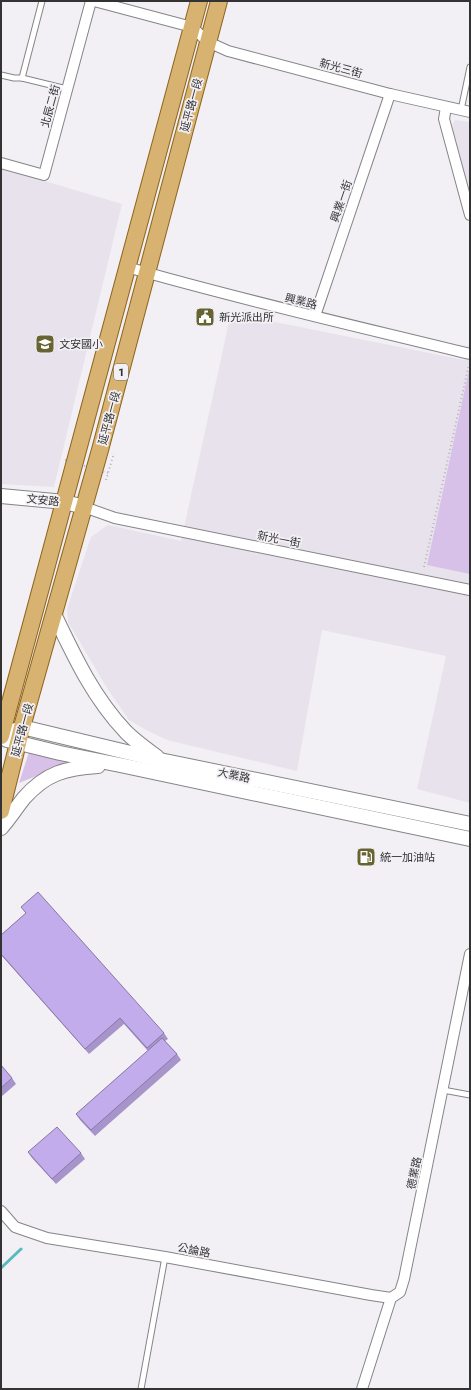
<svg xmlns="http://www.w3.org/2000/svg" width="471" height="1390" font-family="Jost,'Noto Sans TC',sans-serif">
<rect width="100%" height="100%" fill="#f2f0f4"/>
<g fill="#e8e2ec">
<path d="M455 120 470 122V193L452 126Z"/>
<path d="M1 168 122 204 54 487 1 484Z"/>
<path d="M231 313 464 360 468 345H470V803L417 789 446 656 322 630 297 771 167 740 146 730 129 720 107 688 68 622 67 609 91 537 108 525 181 541Z"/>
</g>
<g fill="#d8c1e9">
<path d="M469 370H470V574L427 565Z"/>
<path d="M29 752 71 762 19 783Z"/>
</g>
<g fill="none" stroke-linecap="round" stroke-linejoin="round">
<path stroke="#57babd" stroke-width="3" d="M1 1268 21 1249"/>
<defs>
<g id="lane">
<path d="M1 75 14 78H22L67 89"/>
<path d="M22 78 42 1"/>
<path d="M461 110 470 67"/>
<path d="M443 1090 470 1095"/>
<path d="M141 1389 165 1257"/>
</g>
<g id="street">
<path d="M94 1 192 27 208 42 228 51 390 94 470 112"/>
<path d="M446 107 444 119 470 215"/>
<path d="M1 163 44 175 91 1"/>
<path d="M127 267C241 300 356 326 470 354"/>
<path d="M315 316 390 94"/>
<path d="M84 507 115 518 470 590"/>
<path d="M1 1211 15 1227 47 1238 165 1257 371 1295 391 1298"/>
<path d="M362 1389 391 1298 400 1292 404 1279 470 954"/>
</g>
<g id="secondary">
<path d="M1 496 65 502 84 507"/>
<path d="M54 614C74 656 93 697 126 732 135 741 146 749 157 757"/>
<path d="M1 737 22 727 160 760 470 824"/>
<path d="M7 740 60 753 120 765 470 839"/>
<path d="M1 828C9 819 16 808 24 798 46 773 66 768 98 766"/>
</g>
<g id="primary">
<path d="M1 736 199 1"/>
<path d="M1 811 22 727 100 450 219 1"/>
</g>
</defs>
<use href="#lane" stroke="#858487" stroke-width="7"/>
<use href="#street" stroke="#858487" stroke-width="12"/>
<use href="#secondary" stroke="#858487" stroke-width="16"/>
<use href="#primary" stroke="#8d641d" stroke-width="18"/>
<g stroke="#b4b3b6" stroke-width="2" stroke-dasharray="1 3" stroke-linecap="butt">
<path d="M106 480 114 453"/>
<path d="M424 567 469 364"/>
</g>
<use href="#lane" stroke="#fff" stroke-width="5"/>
<use href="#street" stroke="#fff" stroke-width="10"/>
<use href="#secondary" stroke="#fff" stroke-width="14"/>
<use href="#primary" stroke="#d7b270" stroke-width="16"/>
<path stroke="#b4b3b6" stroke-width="2" stroke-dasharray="1 3" stroke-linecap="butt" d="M65 460 108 473"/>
</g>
<g fill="#a794cb">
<path d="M21 907 164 1033 168 1039 165 1041 177 1054 181 1060 95 1136 80 1120 76 1114 148 1051 124 1024 89 1054 1 955V935L26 913Z"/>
<path d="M1 1065 12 1078 16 1084 1 1097Z"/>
<path d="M28 1152 81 1153 85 1159 56 1184 32 1158Z"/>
</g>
<g fill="#c2acec" stroke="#8878a5">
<path d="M38 892 164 1033 147 1048 120 1018 85 1049 1 954V935L26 913 21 907Z"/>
<path d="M162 1038 177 1054 91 1130 76 1114Z"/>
<path d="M1 1065 12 1078 1 1088Z"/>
<path d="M57 1127 81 1153 52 1179 28 1152Z"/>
</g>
<defs>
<symbol id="civic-square" viewBox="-11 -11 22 22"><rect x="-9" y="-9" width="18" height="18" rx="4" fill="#676431" stroke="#f2f0f4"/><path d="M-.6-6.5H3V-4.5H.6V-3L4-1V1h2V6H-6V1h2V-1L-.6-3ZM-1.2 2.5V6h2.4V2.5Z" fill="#fff"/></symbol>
<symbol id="school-square" viewBox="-11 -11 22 22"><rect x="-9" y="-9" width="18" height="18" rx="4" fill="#676431" stroke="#f2f0f4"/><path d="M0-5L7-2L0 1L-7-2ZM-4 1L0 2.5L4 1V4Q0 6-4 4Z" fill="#fff"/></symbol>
<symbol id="fuel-square" viewBox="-11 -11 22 22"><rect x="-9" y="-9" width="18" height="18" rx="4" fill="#676431" stroke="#f2f0f4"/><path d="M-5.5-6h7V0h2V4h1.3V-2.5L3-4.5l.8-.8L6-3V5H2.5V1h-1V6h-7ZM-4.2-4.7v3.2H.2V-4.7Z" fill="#fff"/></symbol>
</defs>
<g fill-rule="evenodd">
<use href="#civic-square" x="194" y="306" width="22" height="22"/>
<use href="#school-square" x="34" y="333" width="22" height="22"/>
<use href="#fuel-square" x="355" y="846" width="22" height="22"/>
</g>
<g text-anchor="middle" stroke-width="3.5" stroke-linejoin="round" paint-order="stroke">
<rect fill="#f2f0f4" stroke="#6d6c6e" stroke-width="1" x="114" y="364" width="14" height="16" rx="3"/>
<g font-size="10" font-weight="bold" fill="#343334">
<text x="121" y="376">1</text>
</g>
<g font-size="11" fill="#343334" stroke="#f2f0f4">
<text transform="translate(341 68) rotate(15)" y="4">新光三街</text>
<text transform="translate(191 105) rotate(-75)" y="4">延平路一段</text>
<text transform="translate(50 106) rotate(-75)" y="4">北辰二街</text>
<text transform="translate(341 201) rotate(-71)" y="4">興業一街</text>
<text transform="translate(301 301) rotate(14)" y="4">興業路</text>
<text transform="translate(109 418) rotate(-75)" y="4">延平路一段</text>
<text transform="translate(43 500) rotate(6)" y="4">文安路</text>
<text transform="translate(279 539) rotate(11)" y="4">新光一街</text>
<text transform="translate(22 730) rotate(-75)" y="4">延平路一段</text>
<text transform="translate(234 775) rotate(12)" y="4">大業路</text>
<text transform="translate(414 1173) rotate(-78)" y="4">德業路</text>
<text transform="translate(194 1250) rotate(11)" y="4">公論路</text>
</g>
<g font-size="11" fill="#343334" stroke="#f2f0f4" text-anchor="start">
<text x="219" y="321">新光派出所</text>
<text x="59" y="348">文安國小</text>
<text x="380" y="861">統一加油站</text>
</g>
</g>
<rect width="471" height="1390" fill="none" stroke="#343334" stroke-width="4"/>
</svg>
